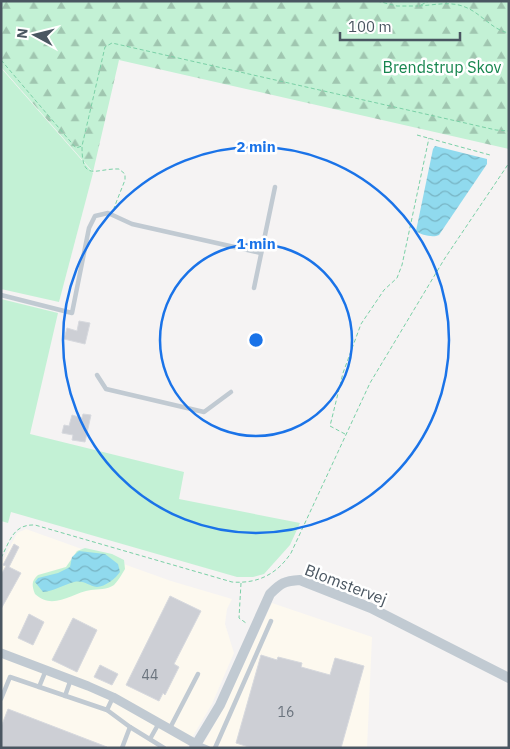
<svg xmlns="http://www.w3.org/2000/svg" width="510" height="749" font-family="'IBM Plex Sans',sans-serif">
<defs>
<pattern id="forest-firs" width="22" height="20" patternUnits="userSpaceOnUse" patternTransform="scale(1.25)"><rect width="22" height="20" fill="#c3f1d5"/><path d="M5 1l3.5 6h-7zM16 11l3.5 6h-7z" fill="#a0c6b0"/></pattern>
<pattern id="water-waves" width="16" height="10" patternUnits="userSpaceOnUse" patternTransform="scale(1.25)"><rect width="16" height="10" fill="#90daee"/><path d="M0 5q4-4 8 0t8 0" fill="none" stroke="#78b4c4"/></pattern>
</defs>
<rect width="100%" height="100%" fill="#f5f3f3"/>
<g fill="#fdf9ef">
<path d="M26 529 171 581 232 599 227 609 225 624 234 653 212 704 186 748H1V564L17 533Z"/>
<path d="M272 603 372 637 367 748H201L224 707Z"/>
</g>
<g fill="#c3f1d5">
<path d="M1 68 93 173 59 302 1 289Z"/>
<path d="M1 299 58 313 30 434 184 472 179 499 300 523 290 545 264 574 253 577H237L11 512 8 523 1 521Z"/>
<path d="M85 548 112 554 124 560 125 569C122 574 118 581 114 585 107 590 98 589 91 590 71 593 53 611 35 594 32 586 31 581 38 575L66 567 77 551Z"/>
</g>
<path fill="url(#forest-firs)" d="M1 1H509V149L119 60 93 172 1 67Z"/>
<g fill="url(#water-waves)">
<path d="M435 146 487 159V164L439 235C433 238 421 235 416 231L433 149Z"/>
<path d="M79 551 105 554 118 564 120 572C116 578 105 587 97 587 88 586 85 580 74 582 63 585 54 591 43 592L35 582 38 578 58 573 70 567 72 557Z"/>
</g>
<g fill="#cdcfd5" stroke="#d7d9de">
<path d="M79 321 90 323 85 344 64 339 67 328 77 331Z"/>
<path d="M83 414 91 415 85 442 72 440 73 435 62 433 64 425 69 426 72 415 82 418Z"/>
<path d="M14 544 19 547 9 567 21 573 1 609V575L6 566 3 565Z"/>
<path d="M170 596 201 611 174 664 179 667 165 695 163 693 159 701 126 685Z"/>
<path d="M29 614 44 622 33 645 18 638Z"/>
<path d="M73 618 97 630 77 672 52 660Z"/>
<path d="M261 655 277 660 278 657 302 663 301 667 330 675 335 658 364 666 341 748H252L236 743Z"/>
<path d="M100 665 118 674 112 685 94 677Z"/>
<path d="M8 709 107 747V748H1V727Z"/>
</g>
<g fill="none" stroke-linecap="round" stroke-linejoin="round">
<g stroke="#7ad0a6" stroke-width="1" stroke-dasharray="4 2.5" stroke-linecap="butt">
<path d="M377 1 397 6H418"/>
<path d="M421 5 429 1"/>
<path d="M419 6C434 5 451 1 465 7 481 13 492 30 509 33"/>
<path d="M1 60 76 148 82 146 105 47 112 43 496 130 509 131"/>
<path d="M417 135 490 155"/>
<path d="M82 147C82 183 96 168 119 169L125 174V180L114 208"/>
<path d="M345 434 330 426 343 373 361 324 384 290 397 278 402 265 429 138"/>
<path d="M1 558C10 541 13 524 35 525L232 582C258 584 277 574 291 553L370 383 445 258 509 163"/>
<path d="M241 583 239 618 246 623"/>
</g>
<g stroke="#c1cad2" stroke-width="4.5">
<path d="M254 288 275 187"/>
<path d="M1 295 72 313 89 228 95 216 108 213 132 224 261 253"/>
<path d="M97 375 106 389 204 412 231 392"/>
<path d="M39 687 46 670"/>
<path d="M65 696 71 679"/>
<path d="M1 699 10 677 107 710 130 727 164 748"/>
<path d="M107 710 113 697"/>
<path d="M170 728 198 674"/>
<path d="M150 739 159 723"/>
<path d="M198 744 208 748"/>
<path d="M122 748 130 727"/>
<path d="M215 748 271 621"/>
</g>
<path stroke="#c1cad2" stroke-width="9" d="M1 653 88 686 113 697 196 744"/>
<path stroke="#c1cad2" stroke-width="10" d="M194 748 220 705 270 594C281 583 284 581 300 580L371 608 509 678"/>
</g>
<g fill="none" stroke="#1a73e8" stroke-width="2.5">
<circle cx="256" cy="340" r="96"/>
<circle cx="256" cy="340" r="193"/>
</g>
<g text-anchor="middle" stroke-width="5" stroke-linejoin="round" paint-order="stroke">
<g font-size="14" fill="#6b747e">
<text x="150" y="680">44</text>
<text x="286" y="717">16</text>
</g>
<g font-size="16" fill="#17864f" stroke="#fff">
<text x="442" y="73">Brendstrup Skov</text>
</g>
<g font-size="16" fill="#4a5661" stroke="#fff">
<text transform="translate(346 584) rotate(21)" y="6">Blomstervej</text>
</g>
</g>
<circle cx="256" cy="340" r="8" fill="#1a73e8" stroke="#fff" stroke-width="2.5"/>
<g font-size="15" text-anchor="middle" font-weight="bold" fill="#1a73e8" stroke="#fff" stroke-width="5" stroke-linejoin="round" paint-order="stroke">
<text x="256" y="152">2 min</text>
<text x="256" y="249">1 min</text>
</g>
<rect width="510" height="749" fill="none" stroke="#4a5661" stroke-width="5"/>
<g transform="translate(35 35) rotate(277)" stroke="#ffffff" stroke-width="4" paint-order="stroke">
<path d="M0-4L9 19L0 12L-9 19Z" fill="#4a5661"/>
<text y="-8" font-size="14" font-weight="bold" text-anchor="middle" fill="#4a5661">N</text>
</g>
<path d="M340 32v8h120v-8" fill="none" stroke="#4a5661" stroke-width="2.5"/>
<text x="348" y="32" font-size="15" fill="#4a5661" stroke="#ffffff" stroke-width="4" paint-order="stroke">100 m</text>
</svg>
